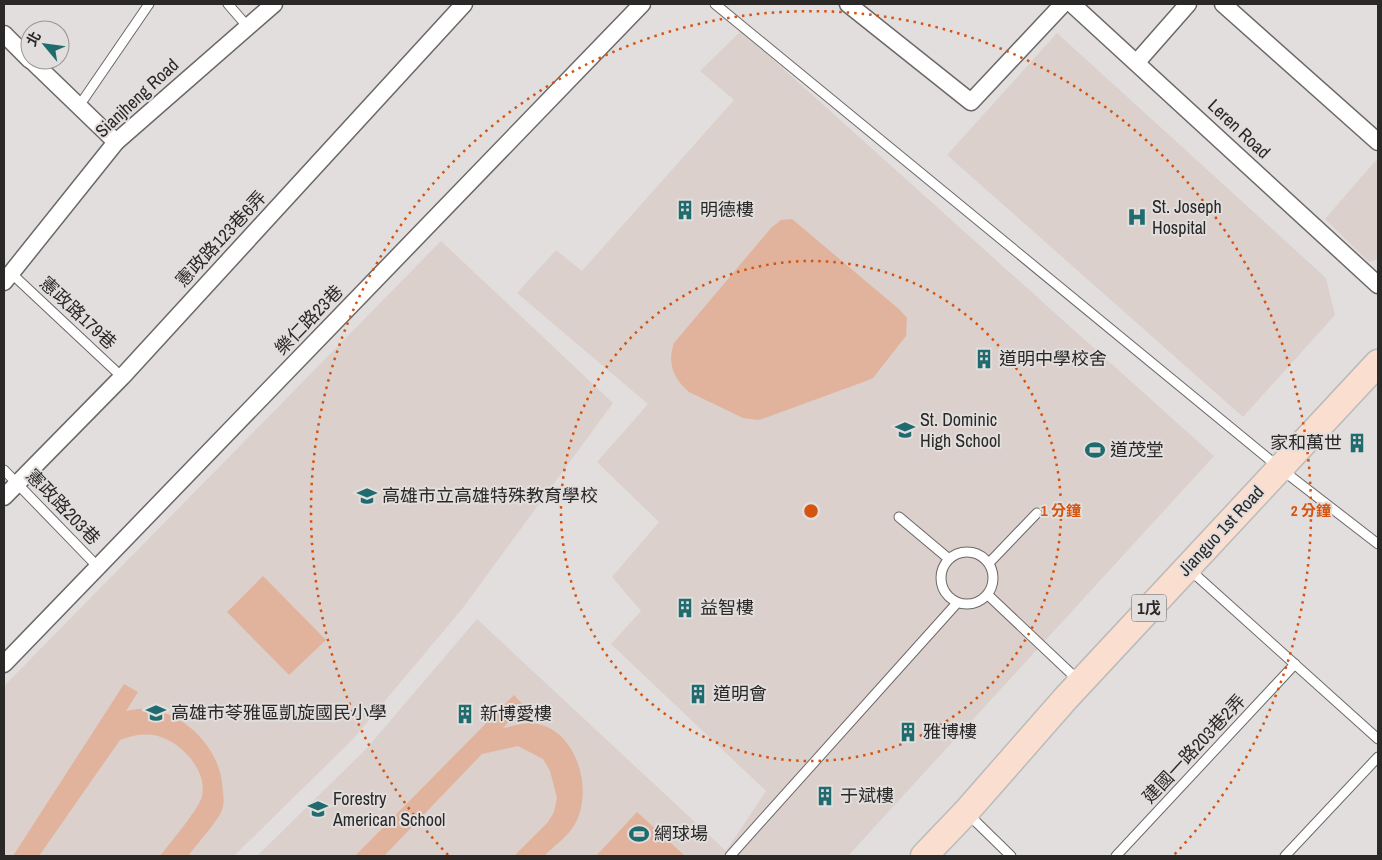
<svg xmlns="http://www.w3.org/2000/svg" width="1382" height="860" font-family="'Archivo Narrow','Noto Sans TC',sans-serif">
<rect width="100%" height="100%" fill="#e2dedd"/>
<g fill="#dbd0cb">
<path d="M741 31 1214 456 848 856H257L367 748 477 619 726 851 766 791 611 644 641 611 612 577 659 522 597 462 648 404 517 293 556 250 582 271 734 100 700 71Z"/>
<path d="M1057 33 1326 278 1335 315 1243 417 947 155Z"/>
<path d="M1378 158V259L1369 262 1325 219Z"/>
<path d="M441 241 613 403 462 609 353 739 234 856H4V686Z"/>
</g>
<g fill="#e1b39c">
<path d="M792 219 900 310 907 318 906 336 873 378 866 381 765 418 758 420 743 418 689 392C673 379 667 362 674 343L771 228 781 220Z"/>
<path d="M263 576 326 640 289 675 227 612Z"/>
<path d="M124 684 138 692 126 711C132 710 139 708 145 709 183 711 218 746 222 783 223 791 225 802 222 810 218 821 196 845 188 856H160C169 844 200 808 202 796 208 771 181 742 158 736 145 733 133 735 120 740L39 856H13Z"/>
<path d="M514 695 524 706 503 728C511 727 521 723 529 723 575 724 594 787 576 822 570 835 554 846 544 856H514L548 822 554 812 557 798 550 771 543 759 518 746 482 754 384 856H355Z"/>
<path d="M637 812 685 856H596Z"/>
</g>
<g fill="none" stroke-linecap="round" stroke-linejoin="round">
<defs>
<g id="lane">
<path d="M228 4 247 26"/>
<path d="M715 4 1281 469 1378 544"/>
<path d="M79 106 149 4"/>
<path d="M11 273 122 377"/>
<path d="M4 470 98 567"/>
<path d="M899 517 949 559"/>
<circle cx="967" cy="578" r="26"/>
<path d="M989 563 1037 513"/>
<path d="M1189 569 1378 739"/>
<path d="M988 595 1079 681"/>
<path d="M968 814 1011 856"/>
<path d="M730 856 957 603"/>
<path d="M1116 856 1295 664"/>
<path d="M1285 856 1378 757"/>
</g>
<g id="street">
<path d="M848 4 971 102 1063 4"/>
<path d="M1072 4 1378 285"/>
<path d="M1223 4 1378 142"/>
<path d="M4 34 30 60"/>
<path d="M31 60 116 142"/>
<path d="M1137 62 1188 4"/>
<path d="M4 282 116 142 274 4"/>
<path d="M4 497 122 377 464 4"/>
<path d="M4 664 642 4"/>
</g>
<path id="primary" d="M924 856 966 812 1066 698 1378 363"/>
</defs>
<use href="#lane" stroke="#6c6867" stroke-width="11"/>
<use href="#street" stroke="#6c6867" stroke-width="19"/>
<use href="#primary" stroke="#bbbbba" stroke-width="29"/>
<use href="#lane" stroke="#fff" stroke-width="9"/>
<use href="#street" stroke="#fff" stroke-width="16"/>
<use href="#primary" stroke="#faded0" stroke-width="26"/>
</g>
<g fill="none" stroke="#d5540f" stroke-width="2.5" stroke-dasharray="2.5 5">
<circle cx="811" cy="511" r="250"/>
<path d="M448 855A500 500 0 1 1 1174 855"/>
</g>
<defs>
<symbol id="building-bare" viewBox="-9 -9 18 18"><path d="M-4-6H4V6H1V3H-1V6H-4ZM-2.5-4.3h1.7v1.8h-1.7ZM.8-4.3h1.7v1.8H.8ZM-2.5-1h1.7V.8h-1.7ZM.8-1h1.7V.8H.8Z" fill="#1f6b6d" stroke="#e2dedd" stroke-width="2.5" paint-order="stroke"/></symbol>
<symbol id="hospital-bare" viewBox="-9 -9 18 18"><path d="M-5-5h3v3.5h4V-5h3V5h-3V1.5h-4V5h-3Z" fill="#1f6b6d" stroke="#e2dedd" stroke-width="2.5" paint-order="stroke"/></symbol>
<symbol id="school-bare" viewBox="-9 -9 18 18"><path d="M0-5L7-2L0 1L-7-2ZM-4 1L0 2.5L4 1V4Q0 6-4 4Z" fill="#1f6b6d" stroke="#e2dedd" stroke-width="2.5" paint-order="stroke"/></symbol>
<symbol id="stadium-bare" viewBox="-9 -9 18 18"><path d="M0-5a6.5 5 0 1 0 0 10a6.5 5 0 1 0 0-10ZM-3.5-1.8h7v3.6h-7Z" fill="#1f6b6d" stroke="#e2dedd" stroke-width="2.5" paint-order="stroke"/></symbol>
</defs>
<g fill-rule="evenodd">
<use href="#building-bare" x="671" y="196" width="28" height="28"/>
<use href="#hospital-bare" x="1123" y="203" width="28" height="28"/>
<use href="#building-bare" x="970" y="345" width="28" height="28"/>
<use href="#school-bare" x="891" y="416" width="28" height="28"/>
<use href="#building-bare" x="1343" y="429" width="28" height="28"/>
<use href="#stadium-bare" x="1081" y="436" width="28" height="28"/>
<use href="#school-bare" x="353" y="482" width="28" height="28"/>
<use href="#building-bare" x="671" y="594" width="28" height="28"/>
<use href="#building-bare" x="684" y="680" width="28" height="28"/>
<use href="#school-bare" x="142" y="699" width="28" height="28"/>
<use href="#building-bare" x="451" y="700" width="28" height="28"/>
<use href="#building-bare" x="894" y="718" width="28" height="28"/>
<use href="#building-bare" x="811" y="782" width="28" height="28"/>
<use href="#school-bare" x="304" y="795" width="28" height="28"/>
<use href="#stadium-bare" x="625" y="820" width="28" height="28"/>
</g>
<g text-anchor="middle" stroke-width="4" stroke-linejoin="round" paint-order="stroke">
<rect fill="#e2dedd" stroke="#615f5e" stroke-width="1" x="1131.5" y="594.5" width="35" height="27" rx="4"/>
<g font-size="16" font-weight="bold" fill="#2a2928">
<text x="1149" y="614">1戊</text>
</g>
<g font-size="18" fill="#2a2928" stroke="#e2dedd">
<text transform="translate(137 98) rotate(-43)" y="6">Sianjheng Road</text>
<text transform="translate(1239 129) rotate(43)" y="6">Leren Road</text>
<text transform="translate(221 239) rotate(-47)" y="6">憲政路123巷6弄</text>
<text transform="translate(78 313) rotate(43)" y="6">憲政路179巷</text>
<text transform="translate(309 320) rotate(-46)" y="6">樂仁路23巷</text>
<text transform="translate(63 507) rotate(46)" y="6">憲政路203巷</text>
<text transform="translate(1221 531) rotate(-47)" y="6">Jianguo 1st Road</text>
<text transform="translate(1194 749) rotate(-47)" y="6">建國一路203巷2弄</text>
</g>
<g font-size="18" fill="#2a2928" stroke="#e2dedd" text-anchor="start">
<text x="1152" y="213">St. Joseph<tspan x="1152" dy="21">Hospital</tspan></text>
<text x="700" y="216">明德樓</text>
<text x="999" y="365">道明中學校舍</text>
<text x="920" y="426">St. Dominic<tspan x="920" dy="21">High School</tspan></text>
<text x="1342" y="449" text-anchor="end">家和萬世</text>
<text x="1110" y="456">道茂堂</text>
<text x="382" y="502">高雄市立高雄特殊教育學校</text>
<text x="700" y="614">益智樓</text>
<text x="713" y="700">道明會</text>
<text x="171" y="719">高雄市苓雅區凱旋國民小學</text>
<text x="480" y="720">新博愛樓</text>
<text x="923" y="738">雅博樓</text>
<text x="840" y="802">于斌樓</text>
<text x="333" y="805">Forestry<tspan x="333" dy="21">American School</tspan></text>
<text x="654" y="840">網球場</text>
</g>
</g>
<circle cx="811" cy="511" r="8" fill="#d5540f" stroke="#e2dedd" stroke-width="2.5"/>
<g font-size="15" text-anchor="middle" font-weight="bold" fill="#d5540f" stroke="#e2dedd" stroke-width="4" stroke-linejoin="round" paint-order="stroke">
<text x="1061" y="516">1 分鐘</text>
<text x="1311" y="516">2 分鐘</text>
</g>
<rect width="1382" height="860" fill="none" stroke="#2a2928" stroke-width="10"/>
<g transform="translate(45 45) rotate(299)"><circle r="24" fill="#e2dedd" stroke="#989695"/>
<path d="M0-4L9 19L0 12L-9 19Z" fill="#1f6b6d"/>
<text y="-8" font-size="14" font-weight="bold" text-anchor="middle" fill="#2a2928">北</text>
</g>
</svg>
